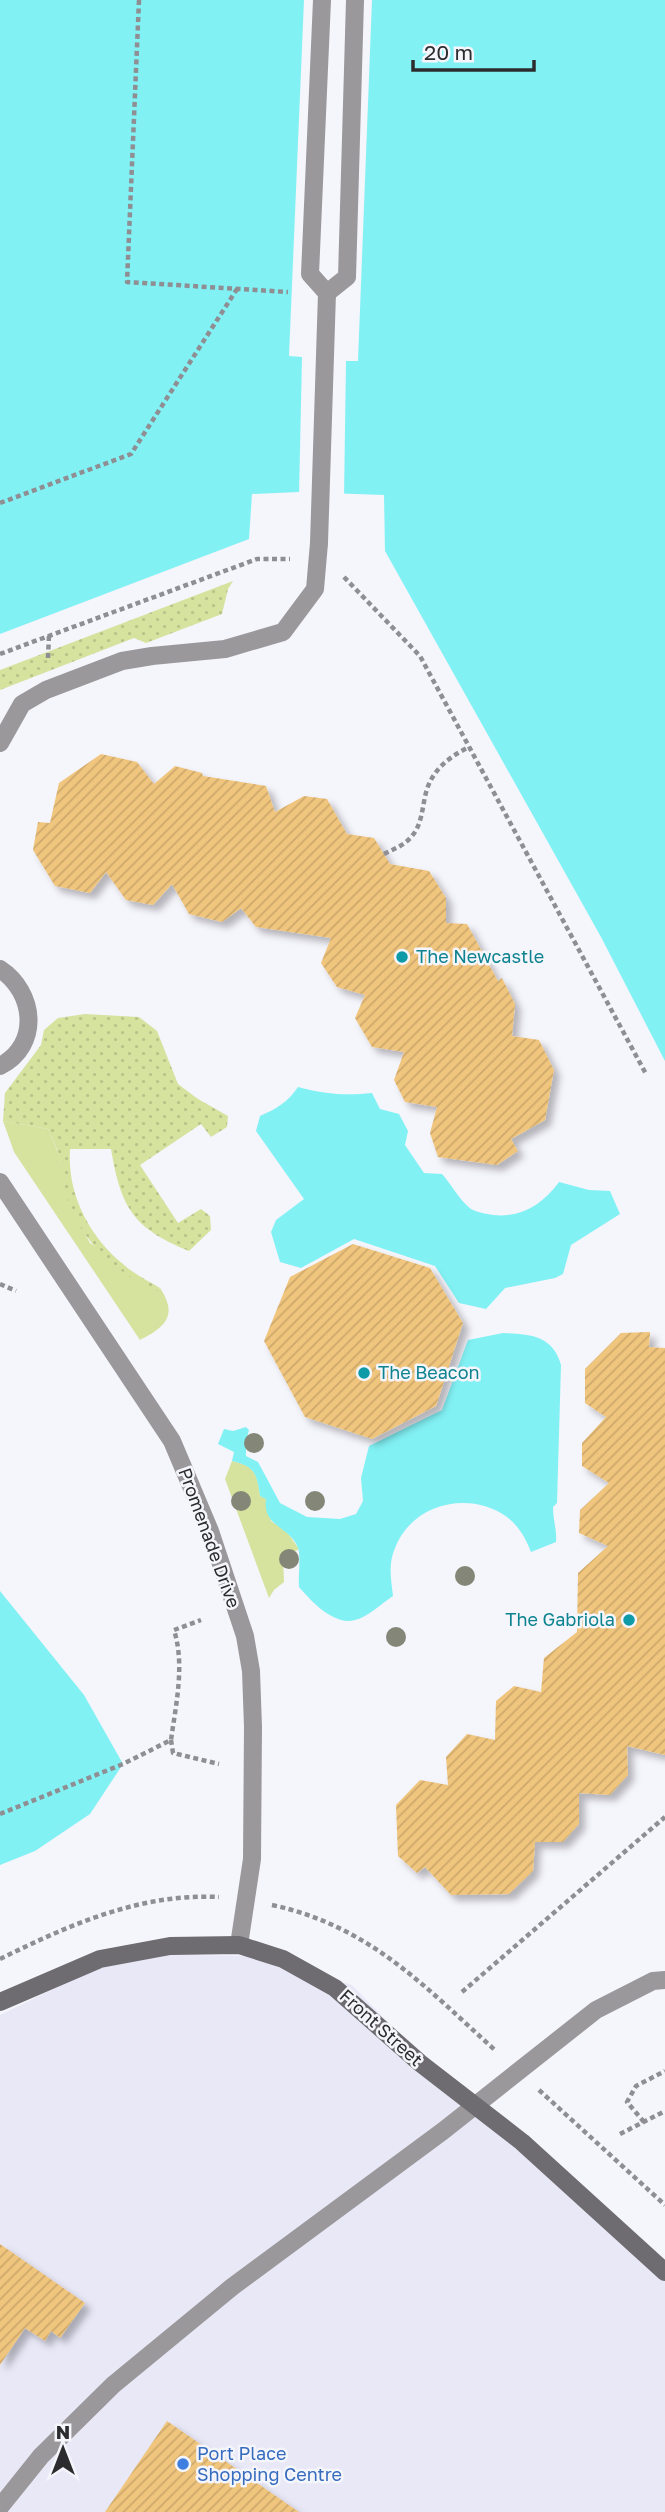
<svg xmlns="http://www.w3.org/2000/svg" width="665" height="2512" font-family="'Golos Text',sans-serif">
<defs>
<pattern id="garden-dots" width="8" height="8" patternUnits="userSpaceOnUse" patternTransform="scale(1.75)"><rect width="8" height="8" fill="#d5e39e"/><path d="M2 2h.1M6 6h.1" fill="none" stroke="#b7c388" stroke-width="1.8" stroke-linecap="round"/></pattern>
<pattern id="building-hatch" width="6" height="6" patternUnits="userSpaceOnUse" patternTransform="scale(1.75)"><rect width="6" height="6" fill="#f0c57d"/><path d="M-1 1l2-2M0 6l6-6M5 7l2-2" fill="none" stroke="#cea96c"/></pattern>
<filter id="shadow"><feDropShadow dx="6" dy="6" stdDeviation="3.5" flood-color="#0004"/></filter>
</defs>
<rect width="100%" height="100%" fill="#f5f5fc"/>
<path fill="#e8e8f7" d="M126 1954 259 1956 352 1985 471 2109 665 2267V2512H0V2015Z"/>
<g fill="#d5e39e">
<path d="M3 1121 48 1129 60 1157 64 1186 73 1212 90 1243 157 1290 160 1288C178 1315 166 1327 140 1340L14 1152Z"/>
<path d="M232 1461C255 1466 257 1473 260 1496L267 1499 271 1521 287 1532 299 1549 283 1559 284 1582 274 1590 269 1598 225 1479Z"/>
</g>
<g fill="url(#garden-dots)">
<path d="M233 581 228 589 222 614 146 643 134 638 0 690V670Z"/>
<path d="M85 1014 139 1017 157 1031 178 1084 198 1099 228 1116 227 1127 211 1137 201 1124 140 1165 178 1223 201 1209 210 1216 211 1230 189 1251C133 1228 121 1208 111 1149H70C67 1194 89 1236 123 1264 134 1274 148 1281 160 1288L157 1291C111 1271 76 1236 63 1186 61 1177 62 1168 60 1159 58 1149 52 1139 48 1129L3 1121 5 1093 41 1045 44 1030 58 1018Z"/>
</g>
<g fill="#82f1f4">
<path d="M0 0H665V1061L601 937 385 551 384 495 299 492 252 494 249 539 0 634Z"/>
<path d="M298 1087C324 1094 346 1096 372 1093L380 1109 399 1114 408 1131 405 1145 424 1173 442 1174C451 1184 460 1201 471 1209 476 1212 486 1214 493 1215 521 1218 542 1205 559 1182L589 1190 610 1191 620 1214 571 1245 563 1274 555 1278 505 1288 486 1309 459 1303 435 1266 354 1239 301 1268 280 1262 271 1232 276 1220 304 1199 256 1131 260 1116C276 1109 288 1102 298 1087Z"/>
<path d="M503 1333C529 1334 553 1335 561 1365L557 1503 553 1507C553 1520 557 1530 556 1542L531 1552C526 1539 519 1526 507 1517 470 1490 412 1503 395 1548 388 1564 391 1579 393 1596 382 1603 368 1617 355 1620 334 1626 311 1601 299 1587 298 1578 301 1554 298 1548 290 1526 262 1527 266 1499L260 1496C257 1474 255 1466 232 1461L234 1452 218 1444 224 1429 233 1431 246 1427 249 1430 246 1442V1456L258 1462 280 1503 307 1517 340 1519 356 1514 363 1501 361 1478 369 1446 442 1410 468 1340Z"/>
<path d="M0 1591 84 1695 123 1764 90 1814 35 1851 0 1865Z"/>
</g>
<path fill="#f5f5fc" d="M304 0H372L358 361H346L344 497 299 496 302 357 289 356Z"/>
<g fill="url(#building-hatch)" filter="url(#shadow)">
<path d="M101 754 137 762 154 784 175 766 202 773 203 776 266 786 275 812 304 796 327 799 347 834 374 838 390 864 429 871 446 898V923L467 924 498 981 502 978 515 1004 512 1036 539 1040 554 1070 545 1120 511 1139 518 1151 497 1165 438 1157 430 1133 437 1107 405 1102 394 1080 404 1052 372 1047 355 1018 365 995 337 987 321 963 331 938 256 927 241 908 222 922 189 914 172 884 153 905 126 900 106 872 90 893 55 886 33 850 38 822 50 823 59 783Z"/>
<path d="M353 1244 430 1268 463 1323 436 1406 372 1439 305 1417 264 1341 290 1277Z"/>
<path d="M650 1332 649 1347 665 1348V1755L627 1746 628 1775 610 1795 579 1793V1824L563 1842H535L533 1871 509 1894 451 1895 425 1867 417 1873 398 1856 396 1805 420 1780 448 1785 446 1757 467 1734 495 1740 496 1701 514 1686 541 1692 544 1658 577 1632 578 1573 608 1546 579 1533 580 1510 609 1483 582 1466V1443L606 1417 585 1403V1369L621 1333Z"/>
<path d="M0 2244 85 2303 60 2338 51 2331 45 2341 25 2328 0 2365Z"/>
<path d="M167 2421 299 2512H105Z"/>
</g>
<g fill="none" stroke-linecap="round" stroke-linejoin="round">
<g stroke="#8e8e93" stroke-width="4.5" stroke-dasharray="5 3.5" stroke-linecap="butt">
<path d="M139 0 127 282 288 292"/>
<path d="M0 503 131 454 237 289"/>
<path d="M344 577 420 656 646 1074"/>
<path d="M0 654 257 559H290"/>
<path d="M48 658 49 635"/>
<path d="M384 854C394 849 405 845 412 836 423 823 422 805 427 789 434 768 451 756 469 747"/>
<path d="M0 1284 16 1291"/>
<path d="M171 1740 173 1753 219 1764"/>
<path d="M0 1814 123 1764 171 1740C176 1704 185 1665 174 1630L201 1620"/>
<path d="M272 1905C370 1926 425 1987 496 2051"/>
<path d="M0 1959C69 1925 140 1893 219 1897"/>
<path d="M462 1992 665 1817"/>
<path d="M539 2090 665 2205"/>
<path d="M644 2122 627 2102 636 2086 665 2071"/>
<path d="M620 2134 665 2111"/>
</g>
<g stroke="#9a989b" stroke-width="18">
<path d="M327 293 347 277 355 0"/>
<path d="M319 543 327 293 310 274 322 0"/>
<path d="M0 2507 41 2456 113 2385 232 2287 443 2131 596 2010 653 1981 665 1980"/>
</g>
<g stroke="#9a989b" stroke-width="18">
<path d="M0 743 22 704 46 690 122 661 152 656 225 649 283 632 315 589 319 543"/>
<path d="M0 969C35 992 41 1045 0 1066"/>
<path d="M0 1182 172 1441 210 1531 245 1636 251 1671 253 1727 252 1859 239 1945"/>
</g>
<path stroke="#6e6c70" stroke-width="18" d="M0 2002 100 1959 170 1946 239 1945 283 1959 335 1988 420 2063 522 2142 665 2272"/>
</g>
<g fill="#848777">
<circle cx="254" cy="1443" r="10"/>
<circle cx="241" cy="1501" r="10"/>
<circle cx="315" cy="1501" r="10"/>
<circle cx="289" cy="1559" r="10"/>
<circle cx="465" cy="1576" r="10"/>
<circle cx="396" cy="1637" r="10"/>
</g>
<g fill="#0f9aa8" stroke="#f5f5fc" stroke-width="2.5">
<circle cx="402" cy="957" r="7"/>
<circle cx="364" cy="1373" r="7"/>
<circle cx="629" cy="1620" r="7"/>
</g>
<circle fill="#3f7fe0" stroke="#f5f5fc" stroke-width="2.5" cx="183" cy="2464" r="7"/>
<g text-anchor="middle" stroke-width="5" stroke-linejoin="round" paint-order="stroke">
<g font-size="18" fill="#0d838f" stroke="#f5f5fc" text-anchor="start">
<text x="416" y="963">The Newcastle</text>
<text x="378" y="1379">The Beacon</text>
<text x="615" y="1626" text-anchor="end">The Gabriola</text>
</g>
<g font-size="18" fill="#2c2c2f" stroke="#f5f5fc">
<text transform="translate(209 1538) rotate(70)" y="6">Promenade Drive</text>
<text transform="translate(381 2028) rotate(42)" y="6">Front Street</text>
</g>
<g font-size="18" fill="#366cbe" stroke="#f5f5fc" text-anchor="start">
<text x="197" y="2460">Port Place<tspan x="197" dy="21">Shopping Centre</tspan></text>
</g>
</g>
<g transform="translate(63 2449)" stroke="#f5f5fc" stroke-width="5" paint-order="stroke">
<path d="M0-5L12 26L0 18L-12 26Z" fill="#2c2c2f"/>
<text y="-10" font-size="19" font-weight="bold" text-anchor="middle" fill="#2c2c2f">N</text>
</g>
<path d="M413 60v10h121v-10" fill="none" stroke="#2c2c2f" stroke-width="3.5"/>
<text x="424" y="60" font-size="21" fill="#2c2c2f" stroke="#f5f5fc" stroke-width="5" paint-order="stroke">20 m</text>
</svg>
